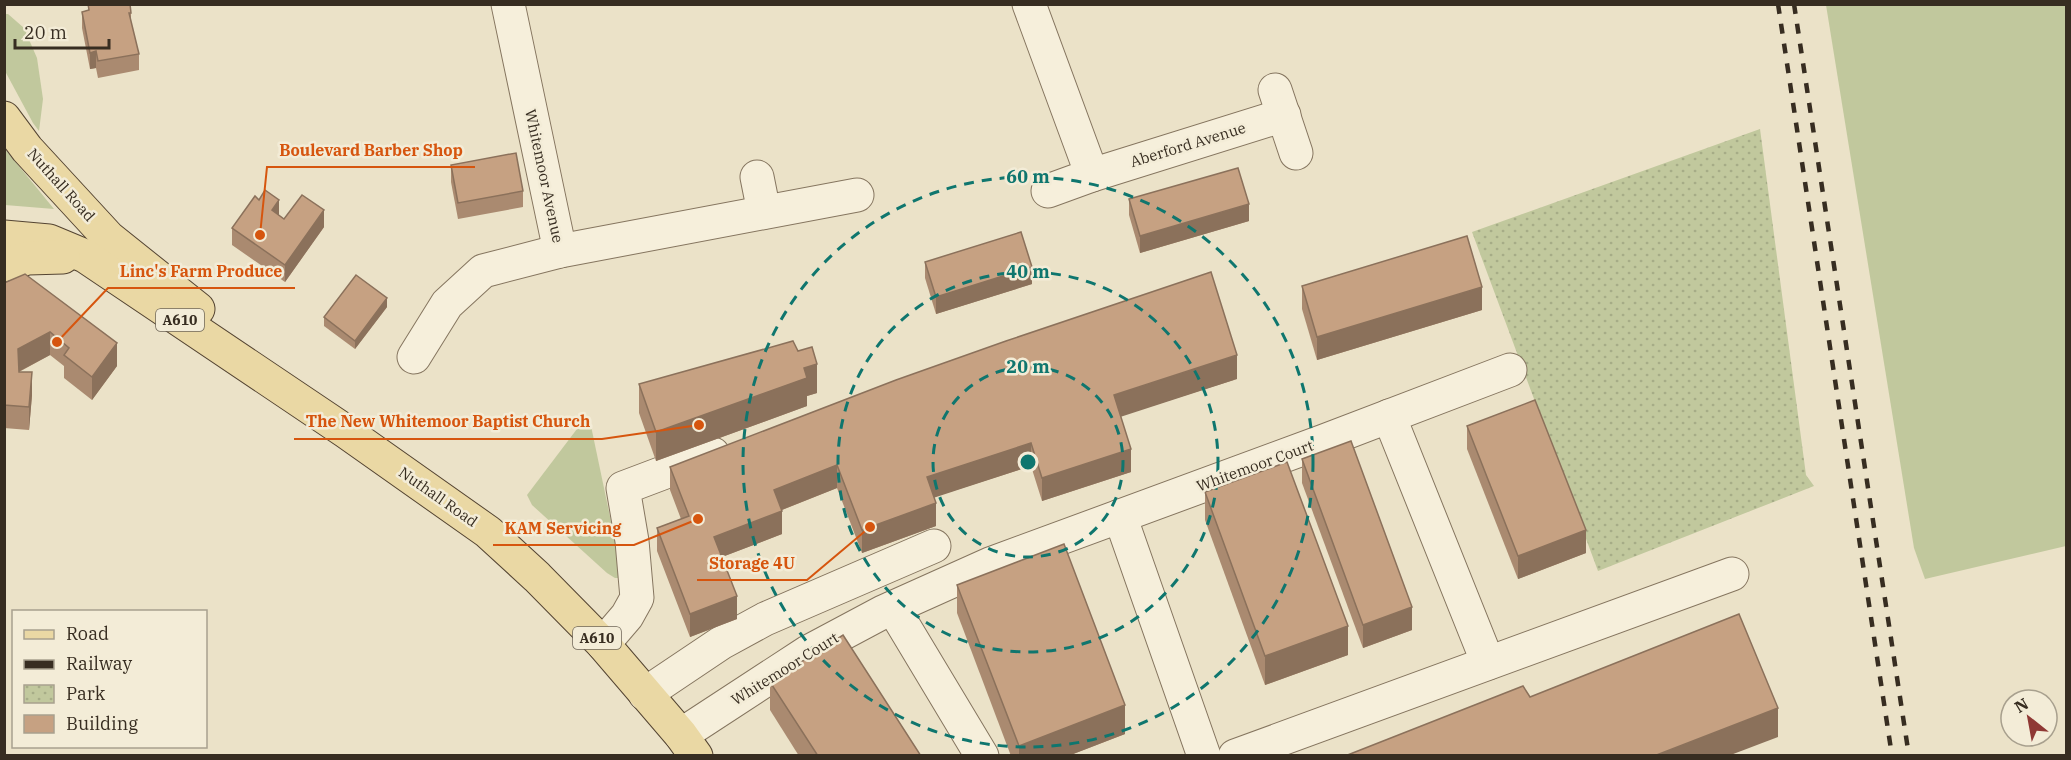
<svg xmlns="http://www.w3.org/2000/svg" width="2071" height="760" font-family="'IBM Plex Serif',serif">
<defs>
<pattern id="park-dots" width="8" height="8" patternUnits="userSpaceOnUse" patternTransform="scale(1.5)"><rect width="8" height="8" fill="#c1c89d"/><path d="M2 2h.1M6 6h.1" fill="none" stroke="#a6ac87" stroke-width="1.8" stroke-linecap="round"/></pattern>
</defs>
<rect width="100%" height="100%" fill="#ebe2c8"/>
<g fill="#c1c89d">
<path d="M1826 5H2066V546L1925 579 1914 548Z"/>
<path d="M4 14H8L24 28 37 58 43 99 39 131 33 123 5 71Z"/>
<path d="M4 149H5L54 209 5 205Z"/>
<path d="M583 421 588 422 591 426 621 569 620 578H615L607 573 532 505 527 495Z"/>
</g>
<path fill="url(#park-dots)" d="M1760 129 1806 475 1814 486 1598 571 1472 232Z"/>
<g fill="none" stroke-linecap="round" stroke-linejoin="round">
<defs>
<g id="minor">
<path d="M508 4 560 251"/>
<path d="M1029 4 1092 175"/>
<path d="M1275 90 1296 153"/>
<path d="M757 177 764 212"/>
<path d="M1048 191 1092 175 1284 115"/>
<path d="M414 357 447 304 483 271 560 251 857 195"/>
<path d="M1389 416 1488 663"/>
<path d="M1120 516 1204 756"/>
<path d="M893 608 982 756"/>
<path d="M603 644 627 616 637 598 632 541 623 488 713 454"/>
<path d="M645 694 721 643 765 619 934 546"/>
<path d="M681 735 808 652 883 612 990 564 1324 441 1510 370"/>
<path d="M1235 756 1732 574"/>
</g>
<g id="major">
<path d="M4 118 27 149 109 238 198 309"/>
<path d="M4 237 49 241 85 256 345 431 488 532 537 577 603 644 681 735 696 756"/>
<path d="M4 265 28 258 63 257"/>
</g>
</defs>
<use href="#minor" stroke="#85755f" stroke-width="35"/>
<use href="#major" stroke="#544432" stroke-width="35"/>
<use href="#minor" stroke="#f6efdb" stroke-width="33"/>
<use href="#major" stroke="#ead8a4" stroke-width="33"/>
<g stroke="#372d21" stroke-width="4.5" stroke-dasharray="10 10" stroke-linecap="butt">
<path d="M1778 4 1892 756"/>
<path d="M1794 4 1909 756"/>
</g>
</g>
<g fill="#aa8a70">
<path d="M88 4H130L131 13V23L139 54V70L98 78 96 68 90 69 82 28V12L88 10Z"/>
<path d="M451 165 523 191V207L458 219 451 182Z"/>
<path d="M1129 199 1249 221 1140 253 1129 215Z"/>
<path d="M279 215 284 219 324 227 285 282 232 245V228Z"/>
<path d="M925 262 1032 284 936 314 925 278Z"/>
<path d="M4 283 117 366 92 400 64 378V366L50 355 19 372 32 395 29 430 4 428Z"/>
<path d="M1302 286 1482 310 1317 360 1302 309Z"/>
<path d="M387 307 355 349 324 326V317Z"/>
<path d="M1237 379 1120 416 1131 472 1042 501 1031 466 934 497 936 526 862 553 837 488 782 510V534L722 557 737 619 690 637 657 551V528L681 519 670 490V467Z"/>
<path d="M639 384 817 393 807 396V406L656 461 639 413Z"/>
<path d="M1467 426 1586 553 1518 579 1467 449Z"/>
<path d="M1302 459 1412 630 1363 648 1302 483Z"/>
<path d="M1205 492 1348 655 1265 685 1205 520Z"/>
<path d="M957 585 1125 734 1068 756H1011L957 613Z"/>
<path d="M770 682 921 756H799L770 710Z"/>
</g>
<g fill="#8b715b">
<path d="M96 51V68L90 69V53Z"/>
<path d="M279 200V216L272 210Z"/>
<path d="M1249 204V221L1140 253V236Z"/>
<path d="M324 210V227L285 282V265Z"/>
<path d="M1032 267V284L936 314V297Z"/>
<path d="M1482 287V310L1317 360V337Z"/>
<path d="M387 298V307L355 349V341Z"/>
<path d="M50 332V355L18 372V349Z"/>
<path d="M117 343V366L92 400V377Z"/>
<path d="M1237 355V379L1114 419V395Z"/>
<path d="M817 364V393L807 396V406L656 461V432L804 368Z"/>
<path d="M32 372V395L29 430V407Z"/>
<path d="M1031 443V466L927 500V477Z"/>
<path d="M1131 449V472L1042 501V478Z"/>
<path d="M837 465V488L774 513V490Z"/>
<path d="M936 503V526L862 553V530Z"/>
<path d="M782 511V534L714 560V537Z"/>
<path d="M1586 530V553L1518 579V556Z"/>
<path d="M737 596V619L690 637V614Z"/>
<path d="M1412 607V630L1363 648V625Z"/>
<path d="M1348 626V655L1265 685V656Z"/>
<path d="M1125 705V734L1068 756H1019V746Z"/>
<path d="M1778 708V737L1728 756H1654Z"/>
</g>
<g fill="#c6a182" stroke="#8b715b" stroke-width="1.5">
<path d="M88 4H130L131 13H129L139 54 98 61 96 51 90 53 82 12 89 10Z"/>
<path d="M516 153 523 191 458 203 451 165Z"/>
<path d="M1238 168 1249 204 1140 236 1129 199Z"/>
<path d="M265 190 279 200 272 210 284 219 302 195 324 210 285 265 232 228 255 196 259 200Z"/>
<path d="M1021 232 1032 267 936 297 925 262Z"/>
<path d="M1467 236 1482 287 1317 337 1302 286Z"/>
<path d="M1211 272 1237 355 1114 395 1131 449 1042 478 1031 443 927 477 936 503 862 530 837 465 774 490 782 511 714 537 737 596 690 614 657 528 689 516 670 467 896 380 1006 341Z"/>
<path d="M25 274 117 343 92 377 64 355 69 348 50 332 18 349 19 372H32L29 407 4 405V283Z"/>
<path d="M356 275 387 298 355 341 324 317Z"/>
<path d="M793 341 798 351 812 347 817 364 804 368 807 378 656 432 639 384Z"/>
<path d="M1535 400 1586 530 1518 556 1467 426Z"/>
<path d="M1351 441 1412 607 1363 625 1302 459Z"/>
<path d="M1287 462 1348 626 1265 656 1205 492Z"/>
<path d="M1064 544 1125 705 1019 746 957 585Z"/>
<path d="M1739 614 1778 708 1654 756H1345L1523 686 1530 697Z"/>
<path d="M843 635 921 756H818L770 682Z"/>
</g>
<g fill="none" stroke="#0f766e" stroke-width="3" stroke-dasharray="10 8">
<circle cx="1028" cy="462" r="95"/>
<circle cx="1028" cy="462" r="190"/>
<circle cx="1028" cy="462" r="285"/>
</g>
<g text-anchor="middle" stroke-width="5" stroke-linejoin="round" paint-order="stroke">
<g fill="#f3ecd7" stroke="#6f6658" stroke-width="1.5">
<rect x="156" y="309" width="48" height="22" rx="4.5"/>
<rect x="573" y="627" width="48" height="22" rx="4.5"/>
</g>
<g font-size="14" font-weight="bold" fill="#372d21">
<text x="180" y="325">A610</text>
<text x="597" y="643">A610</text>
</g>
<g font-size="15" fill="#372d21" stroke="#f3ecd7">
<text transform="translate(1188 145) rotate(-17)" y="5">Aberford Avenue</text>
<text transform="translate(544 176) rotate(78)" y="5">Whitemoor Avenue</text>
<text transform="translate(61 185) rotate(48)" y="5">Nuthall Road</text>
<text transform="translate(1255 466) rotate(-20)" y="5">Whitemoor Court</text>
<text transform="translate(438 497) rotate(35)" y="5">Nuthall Road</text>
<text transform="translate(785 669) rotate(-32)" y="5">Whitemoor Court</text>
</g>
</g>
<circle cx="1028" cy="462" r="9" fill="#0f766e" stroke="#f3ecd7" stroke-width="3"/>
<g font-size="18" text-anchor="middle" font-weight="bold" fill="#0f766e" stroke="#f3ecd7" stroke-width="5" stroke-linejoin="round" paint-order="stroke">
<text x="1028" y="183">60 m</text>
<text x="1028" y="278">40 m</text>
<text x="1028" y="373">20 m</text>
</g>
<path fill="none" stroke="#d6550e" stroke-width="2" d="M260 235L267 167H475M57 342L108 288H295M699 425L602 439H294M698 519L634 545H493M870 527L807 580H697"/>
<g fill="#d6550e" stroke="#f3ecd7" stroke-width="2">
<circle cx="260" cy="235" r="6"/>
<circle cx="57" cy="342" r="6"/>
<circle cx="699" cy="425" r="6"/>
<circle cx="698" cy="519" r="6"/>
<circle cx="870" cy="527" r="6"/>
</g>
<g font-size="16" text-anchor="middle" font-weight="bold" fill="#d6550e" stroke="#f3ecd7" stroke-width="5" stroke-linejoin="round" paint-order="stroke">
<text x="371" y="156">Boulevard Barber Shop</text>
<text x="201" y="277">Linc's Farm Produce</text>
<text x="448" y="427">The New Whitemoor Baptist Church</text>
<text x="563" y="534">KAM Servicing</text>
<text x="752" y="569">Storage 4U</text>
</g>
<rect width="2071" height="760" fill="none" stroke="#372d21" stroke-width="12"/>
<rect x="12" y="610" width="195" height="138" fill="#f3ecd7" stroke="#a8a08e" stroke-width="1.5"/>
<rect x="24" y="630" width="30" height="9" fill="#ead8a4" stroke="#a8a08e" stroke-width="1.5"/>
<text x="66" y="640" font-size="18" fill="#372d21">Road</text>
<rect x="24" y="660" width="30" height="9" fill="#372d21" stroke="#a8a08e" stroke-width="1.5"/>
<text x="66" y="670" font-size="18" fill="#372d21">Railway</text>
<rect x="24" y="685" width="30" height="18" fill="url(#park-dots)" stroke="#a8a08e" stroke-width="1.5"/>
<text x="66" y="700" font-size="18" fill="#372d21">Park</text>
<rect x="24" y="715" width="30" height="18" fill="#c6a182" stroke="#a8a08e" stroke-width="1.5"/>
<text x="66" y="730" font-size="18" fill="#372d21">Building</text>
<g transform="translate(2029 718) rotate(329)"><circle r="28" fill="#f3ecd7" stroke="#a8a08e" stroke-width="1.5"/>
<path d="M0-4.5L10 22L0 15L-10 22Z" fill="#8f3834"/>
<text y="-9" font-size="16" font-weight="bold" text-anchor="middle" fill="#372d21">N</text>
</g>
<path d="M15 39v9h94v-9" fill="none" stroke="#372d21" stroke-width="3"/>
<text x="24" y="39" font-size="18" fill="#372d21" stroke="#f3ecd7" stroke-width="4.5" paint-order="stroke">20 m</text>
</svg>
